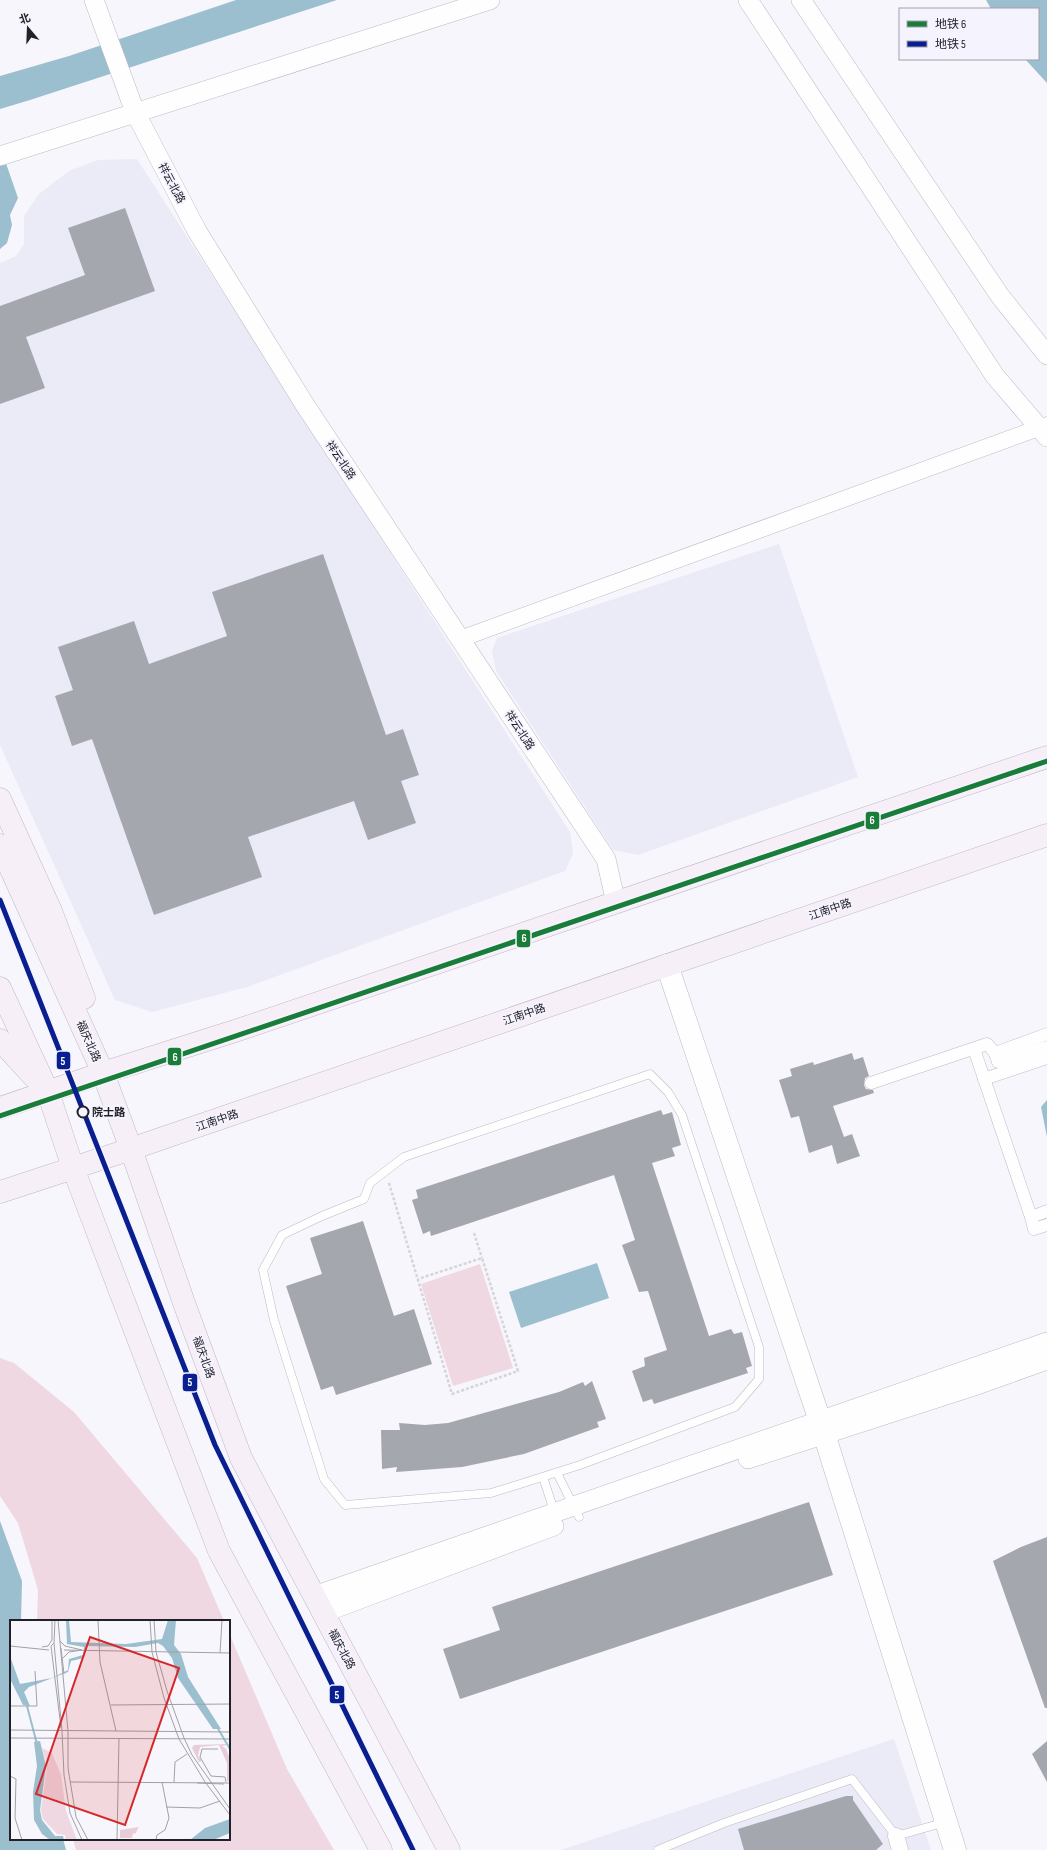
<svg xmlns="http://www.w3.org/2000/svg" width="1047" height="1850" font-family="'Sofia Sans Condensed','Noto Sans SC',sans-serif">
<rect width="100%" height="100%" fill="#f7f6fc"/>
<g fill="#ebeaf7">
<path d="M137 159 570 832 573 854 565 871 247 987 152 1012 115 1000 0 745V263L16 256 24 244V216L39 194 69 171 98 160Z"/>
<path d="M779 544 858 777 638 855 613 850 496 671 492 651 497 638Z"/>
<path d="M894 1739 931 1850H561Z"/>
</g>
<g fill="#efd8e1">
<path d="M480 1264 513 1368 453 1386 421 1284Z"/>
<path d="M0 1358 14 1363 74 1412 197 1558 224 1621H37L38 1590 18 1523 0 1496Z"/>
<path d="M229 1633 287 1769 334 1850H76L73 1839H229Z"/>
</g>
<g fill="#9bbfce">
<path d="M236 0H337L30 100 0 109V76L69 56Z"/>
<path d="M986 0H1047V83L1025 59H1038V9H991Z"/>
<path d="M0 146 18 198 10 215 12 225 7 243 0 249Z"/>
<path d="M1047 1100V1137L1041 1107Z"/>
<path d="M597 1263 609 1298 521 1328 509 1292Z"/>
<path d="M0 1521 22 1581 21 1621H11V1839H63L66 1850H0Z"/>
</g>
<g fill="#a4a7ad">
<path d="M125 208 155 291 26 337 45 388 0 404V306L85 275 68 228Z"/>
<path d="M323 554 386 735 403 729 419 775 401 781 416 823 368 840 354 801 248 837 262 877 154 915 92 739 72 746 55 696 73 690 58 647 134 621 149 664 227 636 212 592Z"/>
<path d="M852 1053 854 1060 863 1057 869 1076 865 1078 864 1085 866 1089 873 1090 874 1093 833 1106 844 1137 852 1134 860 1156 837 1164 832 1145 809 1153 799 1116 791 1118 779 1080 792 1076 790 1069 813 1062 814 1065Z"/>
<path d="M661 1110 663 1115 672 1112 681 1145 672 1148 675 1156 652 1163 709 1336 731 1329 734 1334 742 1332 752 1366 746 1368 748 1373 654 1404 652 1399 643 1402 632 1371 645 1366 644 1358 667 1350 648 1291 639 1292 622 1245 635 1240 614 1175 431 1236 430 1231 423 1234 412 1200 418 1198 416 1190Z"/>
<path d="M363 1221 394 1316 414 1309 432 1364 336 1395 333 1386 321 1390 286 1286 322 1274 310 1238Z"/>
<path d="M592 1381 606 1419 597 1422 599 1427 524 1454 462 1467 396 1472 397 1467 382 1469 381 1430H400L399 1423 425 1425 448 1423 559 1392 583 1382 585 1386Z"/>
<path d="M809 1502 833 1575 460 1699 443 1649 500 1630 492 1607Z"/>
<path d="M1047 1537V1708H1045L993 1561 1021 1547Z"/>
<path d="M1047 1741V1782L1032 1754Z"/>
<path d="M846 1796H853V1800L883 1844 876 1850H744L738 1829Z"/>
</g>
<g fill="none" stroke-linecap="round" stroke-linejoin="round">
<defs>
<g id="service">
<path d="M650 1074 668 1092 682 1115 759 1347V1379L735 1407 580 1465 517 1485 491 1493 345 1505 324 1479 274 1320 263 1270 282 1235 322 1216 364 1199 370 1183 404 1157Z"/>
<path d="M557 1473 579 1517"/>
<path d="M543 1477 555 1514"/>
<path d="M658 1850 724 1823 852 1779 896 1836 946 1822"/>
</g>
<g id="pedestrian">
<path d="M974 1049 1031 1217 1047 1211"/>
<path d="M995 1053 998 1062 1047 1047"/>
<path d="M984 1079 1047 1058"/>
<path d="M871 1083 987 1044 995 1053 1047 1034"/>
<path d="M1031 1217 1034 1229 1047 1225"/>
</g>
<g id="minor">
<path d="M460 639 1047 425"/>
<path d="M896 1836 900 1850"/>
</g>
<g id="tertiary">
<path d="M94 0 135 112 197 231 305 405 606 859 616 903"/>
<path d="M748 0 995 376 1047 437"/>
<path d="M801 0 1000 296 1047 355"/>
<path d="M0 156 490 0"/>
<path d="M748 1459 971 1387 1047 1360"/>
<path d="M314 1596 1047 1342"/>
<path d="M323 1613 554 1526"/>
</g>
<path id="secondary" d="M667 965 820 1421 955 1850"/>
<g id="primary">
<path d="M0 799 51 911 84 998"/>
<path d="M0 845 103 1073 131 1149 184 1303 241 1458 449 1850"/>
<path d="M0 988 48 1092 73 1168 219 1551 381 1850"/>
<path d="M0 1040 34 1077"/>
<path d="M0 1108 103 1073 238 1030 1047 757"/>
<path d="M0 1192 131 1149 1047 835"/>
</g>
</defs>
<use href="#service" stroke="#bcbbc2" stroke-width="9"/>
<use href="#pedestrian" stroke="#bcbbc2" stroke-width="13"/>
<use href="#minor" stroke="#bcbbc2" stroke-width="17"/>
<use href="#tertiary" stroke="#bcbbc2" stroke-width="20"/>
<use href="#secondary" stroke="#bcbbc2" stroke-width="23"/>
<use href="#primary" stroke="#c3b7c7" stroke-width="23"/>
<g stroke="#d5d5d7" stroke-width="2.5" stroke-dasharray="3 2" stroke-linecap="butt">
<path d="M389 1183 452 1394 518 1371 482 1258 418 1279"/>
<path d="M474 1233 482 1258"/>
</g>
<use href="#service" stroke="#fefeff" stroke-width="8"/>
<use href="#pedestrian" stroke="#fefeff" stroke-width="12"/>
<use href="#minor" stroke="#fefeff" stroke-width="16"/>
<use href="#tertiary" stroke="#fefeff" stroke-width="19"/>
<use href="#secondary" stroke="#fefeff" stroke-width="22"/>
<use href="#primary" stroke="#f6eff7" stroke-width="22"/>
<defs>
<path id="metro-1" d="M0 1116 1047 761"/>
<path id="metro-2" d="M0 900 215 1445 413 1850"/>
</defs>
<use href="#metro-1" stroke="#f5f4fe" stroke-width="8"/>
<use href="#metro-2" stroke="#f5f4fe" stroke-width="8"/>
<use href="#metro-1" stroke="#197c39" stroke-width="5"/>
<use href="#metro-2" stroke="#091f8f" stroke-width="5"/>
</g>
<circle fill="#f5f4fe" stroke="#22212a" stroke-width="2" cx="83" cy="1112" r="5.5"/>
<g text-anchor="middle" stroke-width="4" stroke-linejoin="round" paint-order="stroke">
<g font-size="11" fill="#22212a" stroke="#f5f4fe">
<text transform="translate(172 183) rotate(62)" y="4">祥云北路</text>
<text transform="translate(341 460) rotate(56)" y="4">祥云北路</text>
<text transform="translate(520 730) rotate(57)" y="4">祥云北路</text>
<text transform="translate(830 909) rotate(-19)" y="4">江南中路</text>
<text transform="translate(524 1014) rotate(-19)" y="4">江南中路</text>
<text transform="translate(89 1041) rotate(66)" y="4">福庆北路</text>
<text transform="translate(217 1120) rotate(-19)" y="4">江南中路</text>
<text transform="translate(204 1357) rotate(70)" y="4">福庆北路</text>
<text transform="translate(342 1649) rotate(62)" y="4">福庆北路</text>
</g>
<g font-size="11" font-weight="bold" fill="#22212a" stroke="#f5f4fe" text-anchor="start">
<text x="92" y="1116">院士路</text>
</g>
</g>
<g transform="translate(10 1620)">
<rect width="220" height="220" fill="#f7f6fc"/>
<path d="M32 128 42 133 51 155 56 191 67 220H56L55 215 47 214 33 199 31 190 37 147Z" fill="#efd8e1"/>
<path d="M220 124 212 126 216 129 220 139V161H217V143L209 125 190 127 188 136 192 141 189 142 182 128 184 125ZM131 203 125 214 123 213 122 218H110V210L129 207Z" fill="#e8ccd7"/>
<path d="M56 0H59L61 22 116 24 152 19 158 0H166L164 25 171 34 178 57 211 109H203L168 58 162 38 153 26 148 23 125 27 76 26 74 38 61 41 58 52 19 67 14 72 20 86 13 85 0 59V36L10 64 42 58 58 50 59 39 73 35 74 27 57 24ZM30 121 36 146 30 190 32 200 45 216H53L54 220H40L32 214 24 200 23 172 27 146 24 122ZM220 199V213L203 220H180L195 208Z" fill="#9bbfce"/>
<path fill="none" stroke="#9bbfce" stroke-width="2" d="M17 86 27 124M207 107 220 129"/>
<path fill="none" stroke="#a2a1a8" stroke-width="1" d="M42 0V20M45 0 44 23 52 111 54 155 60 193 72 220M48 0 58 111V148L66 197 78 220M88 0 90 42 106 111M140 0 142 32 154 78 169 119 195 162 220 195M144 0 146 32 157 71 174 118 182 135 220 189M50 21 55 26 72 30M44 23 41 26 51 108M0 26 39 30M32 27 38 26 42 20M51 28 54 54M54 30 220 33M210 33 212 0M53 38 59 32 72 30M101 85 220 84M0 86H27L25 51M0 110 220 112M0 118 220 119M208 129H192L190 137 201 156 215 157 216 162M0 156 6 159 5 198 12 220M60 162 220 163M164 162 165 142 177 134M187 163 214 164M156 187 190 188 210 181M107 220 109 118M120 220H136M146 220 147 215 155 210 159 198 152 162"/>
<path fill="#d62828" fill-opacity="0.15" stroke="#d62828" stroke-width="2" d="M80 17 169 48 115 205 26 174Z"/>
<rect width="220" height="220" fill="none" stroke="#22212a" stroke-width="2"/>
</g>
<g stroke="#f5f4fe" stroke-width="1.5">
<rect x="865" y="811" width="15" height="19" rx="4" fill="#197c39"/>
<rect x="516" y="929" width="15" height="19" rx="4" fill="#197c39"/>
<rect x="167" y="1047" width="15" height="19" rx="4" fill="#197c39"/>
<rect x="56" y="1051" width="15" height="19" rx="4" fill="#091f8f"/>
<rect x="182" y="1373" width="16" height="19" rx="4" fill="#091f8f"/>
<rect x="329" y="1685" width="16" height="19" rx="4" fill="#091f8f"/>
</g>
<g font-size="11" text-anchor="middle" font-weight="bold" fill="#fff">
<text x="872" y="824">6</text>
<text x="524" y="942">6</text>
<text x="175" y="1061">6</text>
<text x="63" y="1065">5</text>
<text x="190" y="1386">5</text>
<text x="337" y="1699">5</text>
</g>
<rect x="899" y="8" width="140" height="52" fill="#f5f4fe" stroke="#a1a0a9"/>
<rect x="907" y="21" width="20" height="6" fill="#197c39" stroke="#a1a0a9"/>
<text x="935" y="28" font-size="12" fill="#22212a">地铁 6</text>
<rect x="907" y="41" width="20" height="6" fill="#091f8f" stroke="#a1a0a9"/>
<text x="935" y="48" font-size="12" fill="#22212a">地铁 5</text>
<g transform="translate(28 28) rotate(341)" stroke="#f5f4fe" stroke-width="3" paint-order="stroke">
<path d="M0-3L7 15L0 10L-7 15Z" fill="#22212a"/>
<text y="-6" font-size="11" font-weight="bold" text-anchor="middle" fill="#22212a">北</text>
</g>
</svg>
